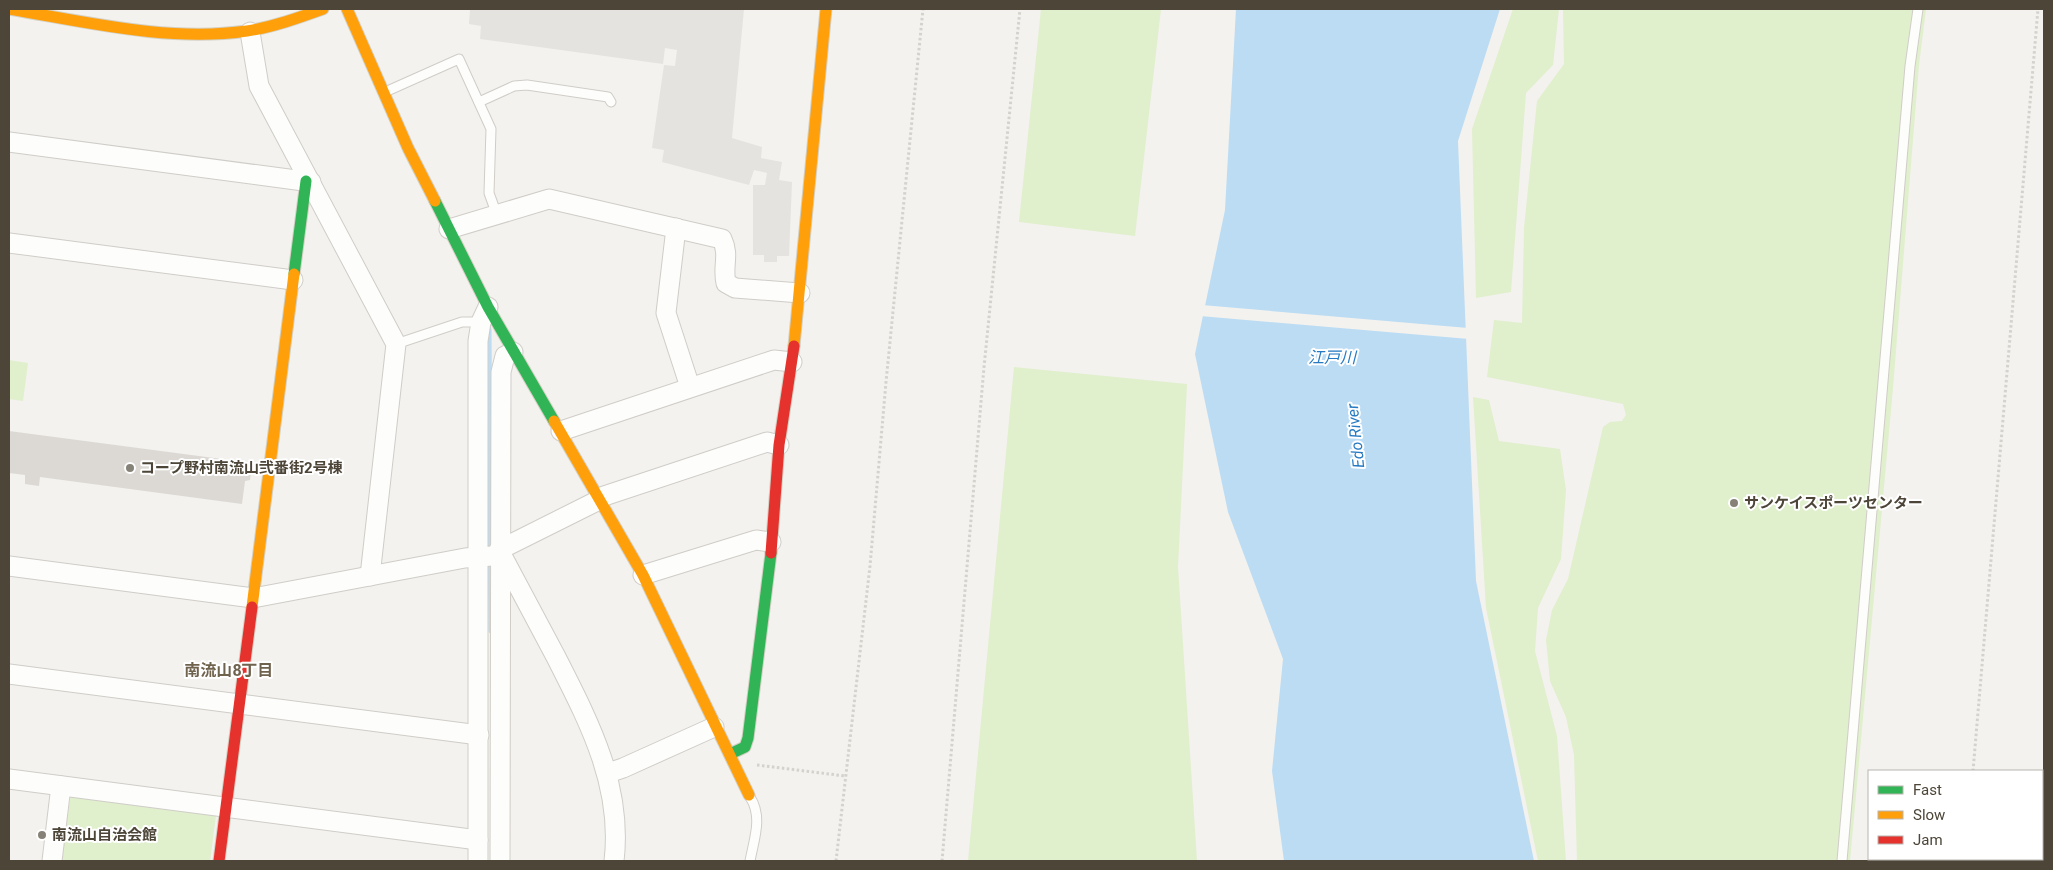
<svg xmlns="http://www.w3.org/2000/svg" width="2053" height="870" font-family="Roboto,'Noto Sans JP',sans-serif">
<rect width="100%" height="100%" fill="#f3f2ee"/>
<g fill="#e0efcc">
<path d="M1041 9H1161L1135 236 1019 222Z"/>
<path d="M1513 9H1559L1553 65 1526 93 1511 292 1476 298 1472 129Z"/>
<path d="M1563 9H1926L1919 65 1893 388 1850 861H1577L1574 755 1566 717 1550 681 1546 640 1552 610 1568 579 1603 427 1610 422 1622 421 1626 415 1623 404 1487 377 1494 320 1522 323 1524 228 1537 101 1564 64Z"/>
<path d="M9 360 28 363 23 401 9 399Z"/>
<path d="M1014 367 1187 384 1178 567 1197 861H968Z"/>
<path d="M1473 397 1489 400 1499 441 1560 449 1566 490 1561 559 1538 608 1535 651 1557 736 1566 861H1538L1486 608Z"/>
<path d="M71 793 216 815 210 861H61Z"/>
</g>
<path fill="#e5e3df" d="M470 9H744L732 138 762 147 761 158 782 162 779 180 792 182 789 256H777V262H764V255H753V185H765L767 173 754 170 749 185 662 162 664 150 652 148 664 65 675 66 677 50 665 48 663 64 480 39 481 26 469 24Z"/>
<path fill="#bcdcf4" d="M1236 9H1500L1458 141 1476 581 1534 861H1284L1272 771 1283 659 1228 512 1195 354 1225 210Z"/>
<path fill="#f3f2ee" d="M1202 305 1468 328 1469 339 1200 316Z"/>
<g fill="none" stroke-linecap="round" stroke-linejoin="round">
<path stroke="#bcdcf4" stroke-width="5" d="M489 329 491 631"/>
</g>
<path fill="#dcd9d4" d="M9 431 252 463 250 480 245 481 242 504 40 477 39 486 25 484V475L9 473Z"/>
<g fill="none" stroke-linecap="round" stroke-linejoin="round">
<defs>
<g id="lane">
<path d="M385 92 459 59 491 129 489 193 497 215"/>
<path d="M479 102 514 86 527 85 608 97 611 102"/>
<path d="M396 344 462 322H481"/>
<path d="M750 797C763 817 754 839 750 861"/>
<path d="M1842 861 1910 66 1918 9"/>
</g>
<g id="street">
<path d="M250 32 259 86 396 344 370 576"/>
<path d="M9 142 311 182"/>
<path d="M676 228 666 313 690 387"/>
<path d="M449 229 549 199 722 239C730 256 722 266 726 283L735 288 800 293"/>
<path d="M9 243 293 280"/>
<path d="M561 431 774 360 792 362"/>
<path d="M598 498 767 442 779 445"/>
<path d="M599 500 499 550C518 585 537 621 556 657 589 722 623 786 614 861"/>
<path d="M9 566 253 598 465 558 492 556"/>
<path d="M643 575 756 540 771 542"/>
<path d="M9 674 479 735"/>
<path d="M608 773 623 768 714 727"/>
<path d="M9 779 478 840"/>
<path d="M52 861 61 786"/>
<path d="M478 861V341L481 322 488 307"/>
<path d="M500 861 501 372 505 356 513 352"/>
</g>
<g id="fast">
<path d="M435 201 488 307 554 421"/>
<path d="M294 274 306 181"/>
<path d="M730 754 745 747 748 738 771 553"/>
</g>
<g id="slow">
<path d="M9 9C87 22 168 42 247 31 273 27 298 18 323 9"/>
<path d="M347 9 408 148 435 201"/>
<path d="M794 346 826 9"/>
<path d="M554 421 643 575 749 795"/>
<path d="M252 607 294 274"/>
</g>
<g id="jam">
<path d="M771 553 779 445 794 346"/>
<path d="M219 861 252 607"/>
</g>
</defs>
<use href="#lane" stroke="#d0cdc8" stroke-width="11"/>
<use href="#street" stroke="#d0cdc8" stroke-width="21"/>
<use href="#fast" stroke="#d4d0c4" stroke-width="13"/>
<use href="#slow" stroke="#d4d0c4" stroke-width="13"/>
<use href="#jam" stroke="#d4d0c4" stroke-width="13"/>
<g stroke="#d3d2cc" stroke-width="3" stroke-dasharray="2.5 2.5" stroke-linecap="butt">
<path d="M757 765 845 776"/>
<path d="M1973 771 2038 9"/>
<path d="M836 861 870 566 886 382 923 9"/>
<path d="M942 861 984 367 1020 9"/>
<path d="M1964 861V859"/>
</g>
<use href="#lane" stroke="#fdfdfc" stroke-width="9"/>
<use href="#street" stroke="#fdfdfc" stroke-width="19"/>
<use href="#fast" stroke="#30b455" stroke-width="11"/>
<use href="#slow" stroke="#ff9f0a" stroke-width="11"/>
<use href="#jam" stroke="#e5322d" stroke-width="11"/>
</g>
<g fill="#868278" stroke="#fff" stroke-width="2">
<circle cx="130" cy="468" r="5"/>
<circle cx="1734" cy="503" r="5"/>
<circle cx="42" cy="835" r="5"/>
</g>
<g text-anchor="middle" stroke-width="4" stroke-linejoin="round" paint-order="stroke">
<g font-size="15" font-weight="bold" fill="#4c4538" stroke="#fff" text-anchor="start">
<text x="140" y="473">コープ野村南流山弐番街2号棟</text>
<text x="1744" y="508">サンケイスポーツセンター</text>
<text x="52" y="840">南流山自治会館</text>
</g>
<g font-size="16" font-style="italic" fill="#267ac2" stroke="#fff">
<text x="1332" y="363">江戸川</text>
<text transform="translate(1355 436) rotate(-96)" y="6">Edo River</text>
</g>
<g font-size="16" font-weight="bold" fill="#70634e" stroke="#fff">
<text x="229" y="676">南流山8丁目</text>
</g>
</g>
<rect width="2053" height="870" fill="none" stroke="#4c4538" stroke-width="20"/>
<rect x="1868" y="770" width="175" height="90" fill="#ffffff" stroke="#b7b5af"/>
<rect x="1878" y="786" width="25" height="8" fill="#30b455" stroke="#b7b5af"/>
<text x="1913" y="795" font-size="15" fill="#4c4538">Fast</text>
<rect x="1878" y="811" width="25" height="8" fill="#ff9f0a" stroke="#b7b5af"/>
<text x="1913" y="820" font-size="15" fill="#4c4538">Slow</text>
<rect x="1878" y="836" width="25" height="8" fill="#e5322d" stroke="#b7b5af"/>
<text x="1913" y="845" font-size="15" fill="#4c4538">Jam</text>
</svg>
